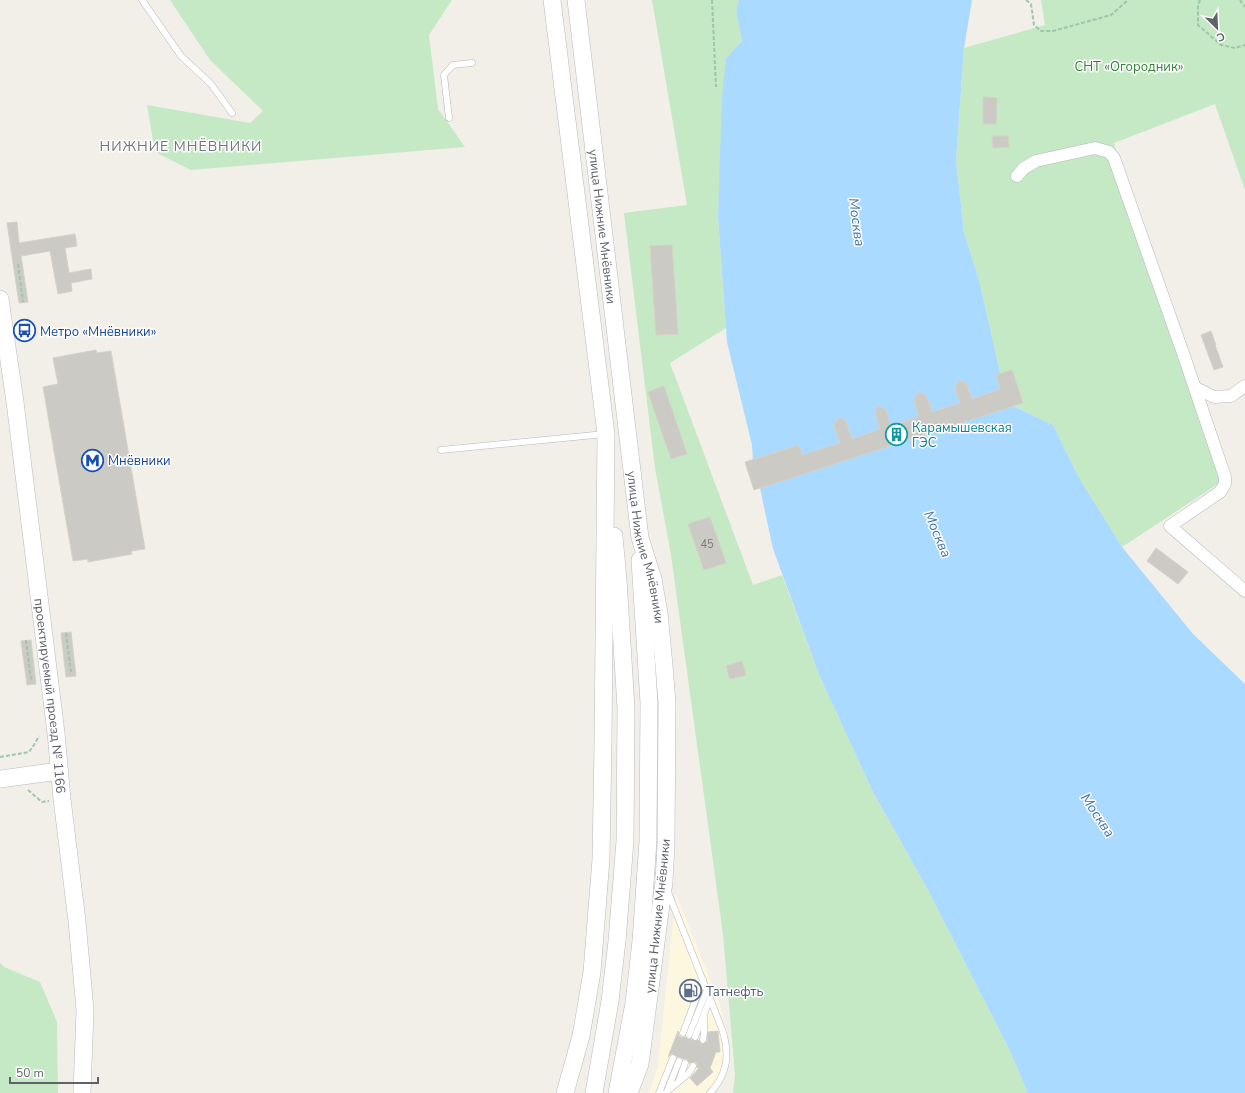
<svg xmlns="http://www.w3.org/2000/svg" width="1245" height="1093" font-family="'Nunito Sans',sans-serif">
<rect width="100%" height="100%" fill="#f1efe8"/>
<path fill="#fef7e0" d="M676 894 718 999 727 1032 729 1047 728 1067 721 1085 715 1093H649L658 1066Z"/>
<g fill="#c5e8c5">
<path d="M170 0H452L429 35 438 109 465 147 191 170 155 152 147 105 250 123 263 111 210 60Z"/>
<path d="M652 0H739L736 10 742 41 726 58 718 217 726 328 670 363 753 585 782 575 820 677 873 792 928 890 1010 1051 1028 1093H733L735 1075 723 934 671 555 655 468 624 213 687 205Z"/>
<path d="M1041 0H1245V190L1215 104 1114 143 1117 157 1224 480 1122 547 1078 476 1053 425 1007 403 979 280 964 233 956 160 964 48 1045 25Z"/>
<path d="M0 963 4 967 40 982 57 1022 58 1093H0Z"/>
</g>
<path fill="#aadaff" d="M739 0H972L964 48 956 160 964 233 979 280 1007 403 1053 425 1078 476 1122 547 1193 634 1245 684V1093H1028L1010 1051 928 890 873 792 820 677 773 549 760 488 753 460 752 445 727 342 718 217 722 97 726 58 742 41 736 10Z"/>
<g fill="#cccac5" stroke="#d6d1c6">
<path d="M983 97 997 98 996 124H983Z"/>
<path d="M992 136H1008L1009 147 993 148Z"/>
<path d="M17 222 19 243 75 234 77 246 65 248 69 273 91 269 92 279 71 283 72 291 58 294 50 251 21 256 28 302 19 303 7 223Z"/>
<path d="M672 245 678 334 656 335 650 246Z"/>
<path d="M1211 331 1216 345H1215L1223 367 1214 370 1201 335Z"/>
<path d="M96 350 97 353 111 351 145 549 131 551 132 554 88 562V559L73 561 43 387 58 384 53 358Z"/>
<path d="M1012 370 1023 403 754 490 745 462 799 445 802 455 840 443 834 425 839 417 846 421 852 439 880 429 875 412 878 406 885 409 891 426 919 417 914 400 918 392 927 396 932 412 960 403 955 388 959 380 967 384 972 399 1000 389 996 375Z"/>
<path d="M664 386 687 454 671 459 648 392Z"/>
<path d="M710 517 726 563 704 570 688 524Z"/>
<path d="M1156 548 1188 572 1178 584 1147 561Z"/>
<path d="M71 632 76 676 66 677 61 633Z"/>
<path d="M31 640 36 684 27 685 21 641Z"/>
<path d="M742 661 746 675 730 679 726 666Z"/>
<path d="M678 1031 679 1036 681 1037H685L688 1039H691L694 1041 699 1040 700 1043 703 1044 707 1042 708 1032 718 1031 720 1052H716L710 1068 713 1072 697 1086 690 1078 699 1068H697V1064L696 1062H693L689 1063 687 1059H683L680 1057H677L674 1054H671L668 1057Z"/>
</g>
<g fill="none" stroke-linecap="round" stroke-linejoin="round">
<defs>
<g id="lane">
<path d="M142 0 181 56 211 84 232 113"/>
<path d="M449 118 444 75 453 65 472 63"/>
<path d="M441 450 605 434"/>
<path d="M668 892 722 1029C730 1054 728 1074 710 1093"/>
<path d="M683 1033 703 980"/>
<path d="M689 1035 707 990"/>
<path d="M695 1037 710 999"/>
<path d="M703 1040 704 1032V1018"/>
<path d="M679 1081 685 1063"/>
<path d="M668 1089 679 1061"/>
<path d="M659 1093 673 1058"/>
<path d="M665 1093 688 1074 693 1066"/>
</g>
<g id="street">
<path d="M1017 176 1024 168 1036 161 1095 148 1109 152 1114 158 1184 356 1225 477V484L1220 492 1170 526 1245 591"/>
<path d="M1196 388 1214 397 1231 396 1245 386"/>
</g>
<g id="secondary">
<path d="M552 0 606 434 603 744 601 859 592 972 581 1036 565 1093"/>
<path id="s1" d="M576 0 640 538 653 579 659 613 664 665 667 703 666 844 664 882 640 1064 629 1093"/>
<path id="s2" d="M0 299 15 402 56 733 62 799 77 921 85 1010 82 1093"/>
<path d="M0 779 59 771"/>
<path d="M594 1093 610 1001 617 941 625 841 626 708 618 580 614 536"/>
<path d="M617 1093 634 1003 641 941 648 841 649 703 640 560"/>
</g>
</defs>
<use href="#lane" stroke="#b5b8bc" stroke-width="7"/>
<use href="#street" stroke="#b5b8bc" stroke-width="13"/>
<use href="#secondary" stroke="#b6babf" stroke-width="18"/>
<g stroke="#9cc7a9" stroke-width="2" stroke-dasharray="4 2" stroke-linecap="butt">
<path d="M712 0 716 87"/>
<path d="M1026 0 1031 4 1034 25 1041 31H1053L1111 15 1128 0"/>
<path d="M1200 0 1198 5V25L1221 45 1235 48 1245 45"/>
<path d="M1240 0 1245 7"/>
<path d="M18 264 23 302"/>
<path d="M66 633 71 672"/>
<path d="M26 640 31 680"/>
<path d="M0 757 29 752 34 745 39 736"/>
<path d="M28 790 42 802 49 801"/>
</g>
<use href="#lane" stroke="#fff" stroke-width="6"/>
<use href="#street" stroke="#fff" stroke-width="12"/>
<use href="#secondary" stroke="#fff" stroke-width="17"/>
</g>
<defs>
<symbol id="bus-ring" viewBox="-11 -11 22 22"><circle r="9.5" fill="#fff" stroke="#1a4fb4" stroke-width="1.5"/><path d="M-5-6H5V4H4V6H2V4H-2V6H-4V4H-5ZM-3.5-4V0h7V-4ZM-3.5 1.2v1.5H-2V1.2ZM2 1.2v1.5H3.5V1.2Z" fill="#1a4fb4"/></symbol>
<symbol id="building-ring" viewBox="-11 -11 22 22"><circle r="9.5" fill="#fff" stroke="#0f9aa8" stroke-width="1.5"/><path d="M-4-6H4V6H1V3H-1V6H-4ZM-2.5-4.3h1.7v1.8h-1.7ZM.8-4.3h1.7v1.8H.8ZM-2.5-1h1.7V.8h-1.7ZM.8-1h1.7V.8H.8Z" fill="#0f9aa8"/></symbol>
<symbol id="metro-ring" viewBox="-11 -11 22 22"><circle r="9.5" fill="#fff" stroke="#1a4fb4" stroke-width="1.5"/><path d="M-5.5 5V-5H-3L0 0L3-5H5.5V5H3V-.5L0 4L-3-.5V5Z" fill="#1a4fb4"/></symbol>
<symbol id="fuel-ring" viewBox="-11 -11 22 22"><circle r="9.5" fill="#fff" stroke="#5c6f8a" stroke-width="1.5"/><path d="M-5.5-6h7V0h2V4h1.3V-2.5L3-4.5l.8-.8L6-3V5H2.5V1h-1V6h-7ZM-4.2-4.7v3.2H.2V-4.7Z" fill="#5c6f8a"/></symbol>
</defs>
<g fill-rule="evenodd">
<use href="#bus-ring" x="12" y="318" width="25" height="25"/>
<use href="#building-ring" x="884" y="422" width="25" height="25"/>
<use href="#metro-ring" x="80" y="448" width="25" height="25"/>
<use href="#fuel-ring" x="678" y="978" width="25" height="25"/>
</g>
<g text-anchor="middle" stroke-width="3" stroke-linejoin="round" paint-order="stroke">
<g font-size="11" fill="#7a7d7f">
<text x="707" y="548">45</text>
</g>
<g font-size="13" fill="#348238" stroke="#fff">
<text x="1129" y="71">СНТ «Огородник»</text>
</g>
<g font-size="13" fill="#5f6368" stroke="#fff">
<text dy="5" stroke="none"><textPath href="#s1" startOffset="228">улица Нижние Мнёвники</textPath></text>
<text dy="5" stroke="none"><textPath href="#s1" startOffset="552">улица Нижние Мнёвники</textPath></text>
<text dy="5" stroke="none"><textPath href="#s2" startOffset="400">проектируемый проезд № 1166</textPath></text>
<text transform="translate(657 916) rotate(-84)" y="5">улица Нижние Мнёвники</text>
</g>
<g font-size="13" fill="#164399" stroke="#fff" text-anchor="start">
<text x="40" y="336">Метро «Мнёвники»</text>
<text x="108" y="465">Мнёвники</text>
</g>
<g font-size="13" fill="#0d838f" stroke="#fff" text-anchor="start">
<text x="912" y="432">Карамышевская<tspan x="912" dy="15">ГЭС</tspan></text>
</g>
<g font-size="13" fill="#4e5e75" stroke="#fff" text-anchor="start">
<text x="706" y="996">Татнефть</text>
</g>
<g font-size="14" letter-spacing="1" fill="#70757a" stroke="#fff">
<text x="181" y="151">НИЖНИЕ МНЁВНИКИ</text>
</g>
<g font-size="14" font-style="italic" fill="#4174aa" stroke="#fff">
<text transform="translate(857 222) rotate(82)" y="5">Москва</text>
<text transform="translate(938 534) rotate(67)" y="5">Москва</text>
<text transform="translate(1098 815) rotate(56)" y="5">Москва</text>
</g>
</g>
<g transform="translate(1217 28) rotate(156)" stroke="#ffffff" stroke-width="3" paint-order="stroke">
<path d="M0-3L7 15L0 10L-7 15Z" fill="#5f6368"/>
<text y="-6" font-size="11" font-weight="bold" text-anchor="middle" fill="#5f6368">С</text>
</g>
<path d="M10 1077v6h88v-6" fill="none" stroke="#5f6368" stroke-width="2"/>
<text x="16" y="1077" font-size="12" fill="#5f6368" stroke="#ffffff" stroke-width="3" paint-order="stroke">50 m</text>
</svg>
